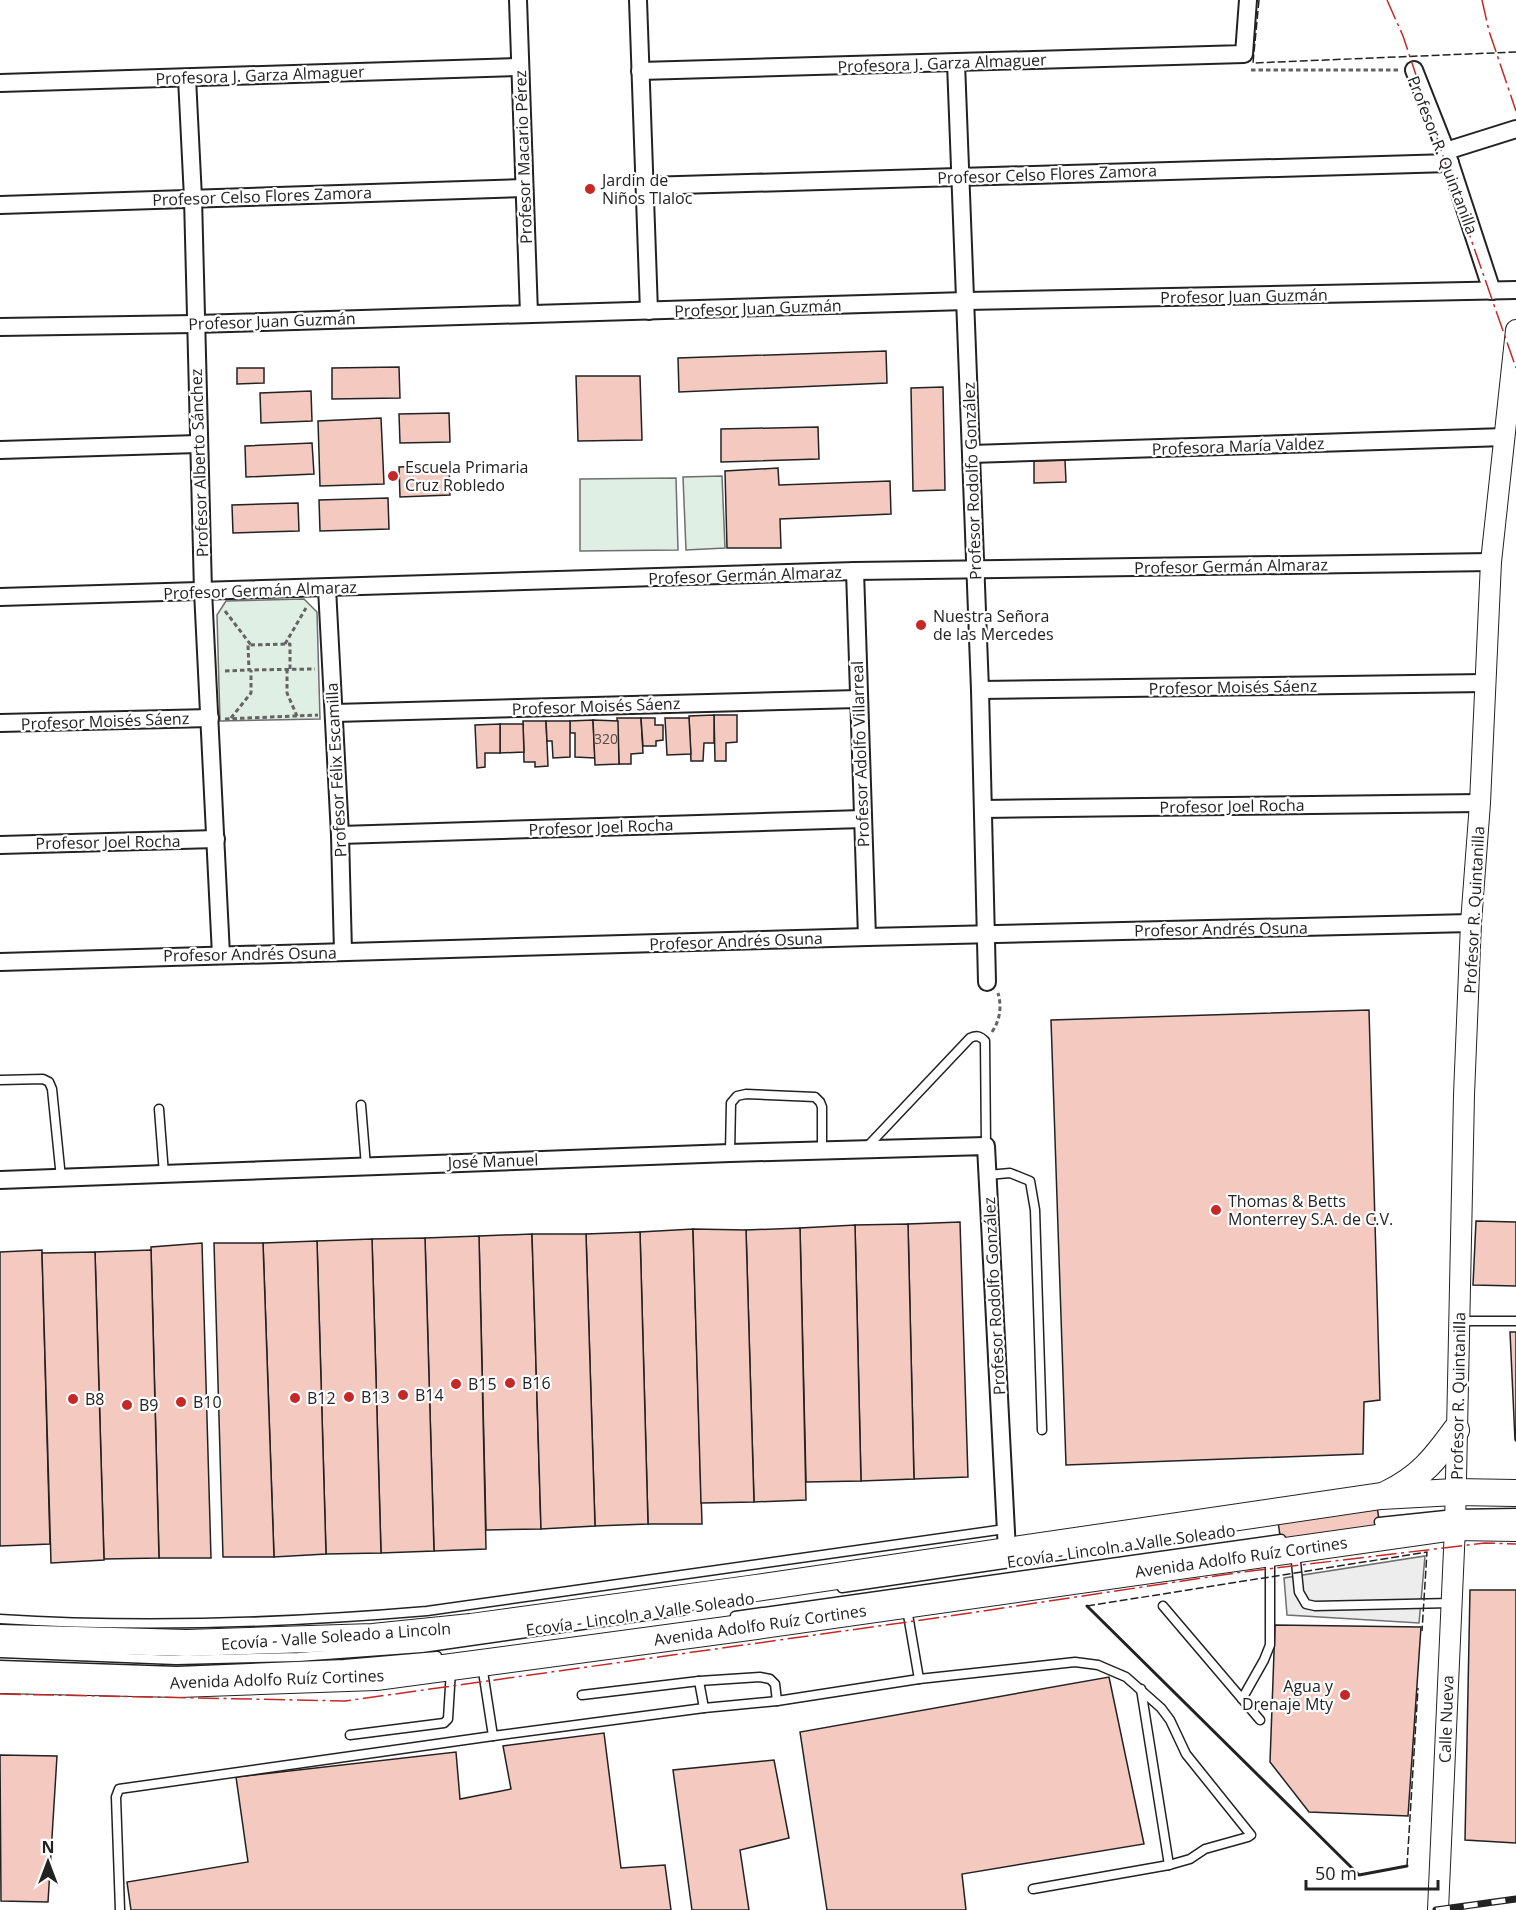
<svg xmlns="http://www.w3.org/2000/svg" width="1516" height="1910" font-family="'Open Sans',sans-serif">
<rect width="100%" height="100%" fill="#fff"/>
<g fill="#e0efe3" stroke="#6f6f6f" stroke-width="1.5">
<path d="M722 476 725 548 686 550 683 477Z"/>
<path d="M676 478 678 550 580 551V479Z"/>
<path d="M304 599 317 612 320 719 220 721 217 615 226 601Z"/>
</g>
<path fill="#ededed" stroke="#6f6f6f" stroke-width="1.5" d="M1425 1556 1419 1623 1287 1615 1284 1578Z"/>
<g fill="#f3c9c0" stroke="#222" stroke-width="1.5">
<path d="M886 351 887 383 679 392 678 358Z"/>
<path d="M399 367 400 398 332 399V368Z"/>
<path d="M237 368H264V383L237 384Z"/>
<path d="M576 376H640L642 440 578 441Z"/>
<path d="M943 387 945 490 913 491 911 388Z"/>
<path d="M311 391 312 421 261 423 260 393Z"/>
<path d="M449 413 450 442 400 443 399 414Z"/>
<path d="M381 418 384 484 320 486 318 421Z"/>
<path d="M818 427 819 459 721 462V429Z"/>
<path d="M312 443 314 474 246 477 245 446Z"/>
<path d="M1065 460 1066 482 1034 483V461Z"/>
<path d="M449 465 450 495 400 497 399 467Z"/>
<path d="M778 468 779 485 890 481 891 514 780 519 781 548H727L725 471Z"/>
<path d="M388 498 389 529 320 531 319 500Z"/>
<path d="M298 503 299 531 233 533 232 505Z"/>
<path d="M714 715H737V742L726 743V761H715Z"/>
<path d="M714 715V743H704L703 761H691L689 716Z"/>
<path d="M617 718H641L643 753 631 754V764H619Z"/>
<path d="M641 718H655V725H663V740L656 741V746H643Z"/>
<path d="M665 718H689L691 754 667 755Z"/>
<path d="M593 720 595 758 575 757V733H570V721Z"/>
<path d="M593 720 618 721 619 764 595 765Z"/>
<path d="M523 721H546L548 766 535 767V762H524Z"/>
<path d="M546 721H570V757L553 758 552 741H547Z"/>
<path d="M500 724H523L524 752 500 753Z"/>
<path d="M500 724V753H485V767L477 768 475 725Z"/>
<path d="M1369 1010 1380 1400 1364 1402 1363 1454 1066 1465 1051 1020Z"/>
<path d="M1476 1221 1516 1222V1286L1473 1285Z"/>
<path d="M960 1222 968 1477 914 1479 908 1224Z"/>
<path d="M908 1224 914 1479 861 1481 855 1225Z"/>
<path d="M855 1225 861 1481 806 1482 800 1228Z"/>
<path d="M800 1228 806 1500 754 1502 746 1230Z"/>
<path d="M693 1229 702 1524H648L640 1232Z"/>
<path d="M693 1229 746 1230 754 1502 701 1503Z"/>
<path d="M640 1232 648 1524 595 1526 586 1234Z"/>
<path d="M532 1234 541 1529 486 1530 479 1236Z"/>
<path d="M532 1234H586L595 1526 541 1529Z"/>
<path d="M479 1236 486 1549 434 1551 425 1238Z"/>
<path d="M425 1238 434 1551 381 1553 372 1239Z"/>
<path d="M372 1239 381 1553 326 1554 317 1241Z"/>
<path d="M317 1241 326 1554 274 1557 263 1243Z"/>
<path d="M202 1243 211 1558H159L151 1247Z"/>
<path d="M214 1243H263L274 1557H223Z"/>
<path d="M42 1250 50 1544 0 1546V1252Z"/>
<path d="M151 1250 159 1558 104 1559 95 1252Z"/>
<path d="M95 1252 104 1560 51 1563 42 1253Z"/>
<path d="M1510 1332H1516V1441L1515 1440Z"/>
<path d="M1376 1500 1380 1526 1281 1542 1277 1515Z"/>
<path d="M1470 1590H1516V1843L1465 1840Z"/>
<path d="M1275 1625 1421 1627 1408 1816 1309 1812 1270 1762Z"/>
<path d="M1109 1677 1144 1844 962 1874 966 1910H827L800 1732Z"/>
<path d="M604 1733 621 1868 665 1865 671 1910H131L127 1882 248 1862 236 1777 456 1752 460 1799 511 1789 503 1746Z"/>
<path d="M0 1755 57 1756 48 1902 1 1901Z"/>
<path d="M774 1760 789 1838 740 1850 749 1910H692L673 1770Z"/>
</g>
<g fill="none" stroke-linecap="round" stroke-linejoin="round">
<defs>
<g id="service">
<path d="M0 1080 43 1079 49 1082 52 1089 61 1178"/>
<path d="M361 1105 366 1166"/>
<path d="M159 1109 164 1174"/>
<path d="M865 1149 970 1038C977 1035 980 1036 985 1041L986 1146"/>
<path d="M730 1153 731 1103 737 1096 746 1094 815 1097 820 1102 822 1107V1150"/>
<path d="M988 1175 1010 1173 1030 1181 1035 1210 1042 1430"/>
<path d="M1460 1321H1516"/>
<path d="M1379 1522 1455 1514 1516 1513"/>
<path d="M1295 1552 1299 1592 1306 1604 1315 1606 1451 1603"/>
<path d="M842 1588 1192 1536"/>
<path d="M1163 1606 1260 1720"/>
<path d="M907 1609 919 1679"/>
<path d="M735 1616 1281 1539"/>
<path d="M0 1619C142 1628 286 1623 427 1611L1005 1529"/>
<path d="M0 1653 176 1660 298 1657 422 1648 687 1610"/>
<path d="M0 1665 177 1671 344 1664 437 1656"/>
<path d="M482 1665 493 1736 704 1708 777 1701 919 1679 1075 1662 1098 1665 1126 1677 1161 1708 1170 1720 1186 1754 1251 1835 1248 1837 1205 1849 1190 1859 1169 1865 1033 1889"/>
<path d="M699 1681 704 1708"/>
<path d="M1141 1689 1169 1865"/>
<path d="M582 1695 699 1681 760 1677 770 1679 775 1684 777 1701"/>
<path d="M1242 1699 1264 1660 1270 1645V1557"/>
<path d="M350 1735 444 1723 448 1719 451 1670"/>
<path d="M120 1910 116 1797 119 1789 493 1736"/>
</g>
<g id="minor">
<path d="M518 0 529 314"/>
<path d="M638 0 649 311"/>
<path d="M956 63 980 690 987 982"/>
<path d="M1414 70 1446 151 1492 291"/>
<path d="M640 71 1244 54 1248 0"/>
<path d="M187 78 193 198 203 591 221 955"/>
<path d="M0 83 520 67"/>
<path d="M1446 151 1516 129"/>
<path d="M645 186 1450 163"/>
<path d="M0 205 524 188"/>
<path d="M0 327 195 324 966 301 1516 290"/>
<path d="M0 450 198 444"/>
<path d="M971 454 1505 437"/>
<path d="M855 571 867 937"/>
<path d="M327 588 340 835 343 952"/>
<path d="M0 597 855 571 1491 562"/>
<path d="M980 690 1485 683"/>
<path d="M334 713 858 699"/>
<path d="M0 723 210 718"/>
<path d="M984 809 1480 803"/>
<path d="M340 835 863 819"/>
<path d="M0 845 216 839"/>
<path d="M0 962 867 937 1471 923"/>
<path d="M0 1180 730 1153 986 1146 1007 1551"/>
</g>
<path id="tertiary" d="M1438 1910 1455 1527 1464 1095 1471 923 1480 803 1491 562 1516 330"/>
<g id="primary">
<path d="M1387 1494C1420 1478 1435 1459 1456 1430"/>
<path d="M0 1638 187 1643 373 1637 471 1627 749 1589 1381 1496 1455 1492 1516 1493"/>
<path d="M0 1680 179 1684 376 1677 756 1626 1455 1527 1516 1528"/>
</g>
</defs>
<use href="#service" stroke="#222" stroke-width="11"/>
<use href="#minor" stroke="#222" stroke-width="20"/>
<use href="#tertiary" stroke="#222" stroke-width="22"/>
<use href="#primary" stroke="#222" stroke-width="28"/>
<g stroke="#646464" stroke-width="3" stroke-dasharray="4.5 3" stroke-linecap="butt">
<path d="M1251 70H1398"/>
<path d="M225 611 251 645"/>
<path d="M285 644 306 608"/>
<path d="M287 669V693L297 716"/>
<path d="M290 669V644L248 645 249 670 315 669"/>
<path d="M225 671 248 670"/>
<path d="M231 718 251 693V670"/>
<path d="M225 719 318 715"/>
<path d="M992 1032C1000 1020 1002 1007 998 993"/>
</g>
<use href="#service" stroke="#fff" stroke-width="8"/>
<use href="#minor" stroke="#fff" stroke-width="16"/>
<use href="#tertiary" stroke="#fff" stroke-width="20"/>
<use href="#primary" stroke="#fff" stroke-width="26"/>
<defs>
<path id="rail" d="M1436 1910 1516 1899"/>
</defs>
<use href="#rail" stroke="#222" stroke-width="7"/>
<use href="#rail" stroke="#fff" stroke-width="4.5" stroke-dasharray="14" stroke-linecap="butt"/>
<g stroke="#222" stroke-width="1.5" stroke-dasharray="8 3" stroke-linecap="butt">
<path d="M1259 0 1253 63 1516 52"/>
<path d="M1087 1606 1427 1552 1422 1631"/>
<path d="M1407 1866 1418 1688"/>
</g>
<path stroke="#222" stroke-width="3" d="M1087 1606 1359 1875 1407 1866"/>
<g stroke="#c62828" stroke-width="1.5" stroke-dasharray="21 4.5 3 4.5" stroke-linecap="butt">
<path d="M1387 0 1403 36 1465 222 1516 368"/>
<path d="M1482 0 1489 31 1516 111"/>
<path d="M0 1694 345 1701 943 1617 1242 1572 1485 1543 1516 1544"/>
</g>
</g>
<g fill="#c62828" stroke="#fff" stroke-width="2">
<circle cx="590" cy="189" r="6"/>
<circle cx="393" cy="476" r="6"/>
<circle cx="921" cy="625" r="6"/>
<circle cx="1216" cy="1210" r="6"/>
<circle cx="510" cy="1383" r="6"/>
<circle cx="456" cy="1384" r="6"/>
<circle cx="403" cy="1395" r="6"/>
<circle cx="349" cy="1397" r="6"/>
<circle cx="295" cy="1398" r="6"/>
<circle cx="73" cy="1399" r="6"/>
<circle cx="181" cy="1402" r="6"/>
<circle cx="127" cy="1405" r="6"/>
<circle cx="1345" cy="1695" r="6"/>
</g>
<g text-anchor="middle" stroke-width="4.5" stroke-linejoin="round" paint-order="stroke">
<g font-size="14" fill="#564c4a">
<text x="606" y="744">320</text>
</g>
<g font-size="16" fill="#222" stroke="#fff">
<text transform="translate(942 63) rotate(-2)" y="6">Profesora J. Garza Almaguer</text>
<text transform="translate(260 75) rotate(-2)" y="6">Profesora J. Garza Almaguer</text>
<text transform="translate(1443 155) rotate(69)" y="6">Profesor R. Quintanilla</text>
<text transform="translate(523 157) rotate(-92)" y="6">Profesor Macario Pérez</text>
<text transform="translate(1047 174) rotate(-2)" y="6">Profesor Celso Flores Zamora</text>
<text transform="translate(262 196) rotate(-2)" y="6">Profesor Celso Flores Zamora</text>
<text transform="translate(1244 296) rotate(-1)" y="6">Profesor Juan Guzmán</text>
<text transform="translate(758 308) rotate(-2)" y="6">Profesor Juan Guzmán</text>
<text transform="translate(272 321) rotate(-2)" y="6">Profesor Juan Guzmán</text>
<text transform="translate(1238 446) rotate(-2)" y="6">Profesora María Valdez</text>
<text transform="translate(199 463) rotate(-92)" y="6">Profesor Alberto Sánchez</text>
<text transform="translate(972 481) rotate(-92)" y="6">Profesor Rodolfo González</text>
<text transform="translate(1231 566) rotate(-1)" y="6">Profesor Germán Almaraz</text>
<text transform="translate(745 575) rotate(-2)" y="6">Profesor Germán Almaraz</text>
<text transform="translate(260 590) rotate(-2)" y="6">Profesor Germán Almaraz</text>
<text transform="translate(1233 687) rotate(-1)" y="6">Profesor Moisés Sáenz</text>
<text transform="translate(596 706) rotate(-2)" y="6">Profesor Moisés Sáenz</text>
<text transform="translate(105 721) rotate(-2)" y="6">Profesor Moisés Sáenz</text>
<text transform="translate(860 754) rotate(-92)" y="6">Profesor Adolfo Villarreal</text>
<text transform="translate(336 770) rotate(-93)" y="6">Profesor Félix Escamilla</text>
<text transform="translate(1232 806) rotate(-1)" y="6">Profesor Joel Rocha</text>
<text transform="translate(601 827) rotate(-2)" y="6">Profesor Joel Rocha</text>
<text transform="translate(108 842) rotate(-1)" y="6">Profesor Joel Rocha</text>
<text transform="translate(1474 910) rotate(-87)" y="6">Profesor R. Quintanilla</text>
<text transform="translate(1221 929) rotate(-1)" y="6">Profesor Andrés Osuna</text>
<text transform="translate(736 941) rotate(-2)" y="6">Profesor Andrés Osuna</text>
<text transform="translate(250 954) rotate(-1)" y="6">Profesor Andrés Osuna</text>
<text transform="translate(493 1161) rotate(-2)" y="6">José Manuel</text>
<text transform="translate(994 1296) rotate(-93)" y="6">Profesor Rodolfo González</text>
<text transform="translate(1458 1396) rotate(-89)" y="6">Profesor R. Quintanilla</text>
<text transform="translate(1121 1546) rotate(-8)" y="6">Ecovía - Lincoln a Valle Soleado</text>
<text transform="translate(1241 1557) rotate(-8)" y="6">Avenida Adolfo Ruíz Cortines</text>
<text transform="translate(640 1614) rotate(-8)" y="6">Ecovía - Lincoln a Valle Soleado</text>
<text transform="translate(760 1625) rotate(-8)" y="6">Avenida Adolfo Ruíz Cortines</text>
<text transform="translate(336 1636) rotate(-4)" y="6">Ecovía - Valle Soleado a Lincoln</text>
<text transform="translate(277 1679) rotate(-2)" y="6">Avenida Adolfo Ruíz Cortines</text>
<text transform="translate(1446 1719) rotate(-88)" y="6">Calle Nueva</text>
</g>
<g font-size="16" fill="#222" stroke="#fff" text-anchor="start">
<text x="602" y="186">Jardin de<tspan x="602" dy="18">Niños Tlaloc</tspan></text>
<text x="405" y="473">Escuela Primaria<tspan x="405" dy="18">Cruz Robledo</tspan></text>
<text x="933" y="622">Nuestra Señora<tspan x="933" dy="18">de las Mercedes</tspan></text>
<text x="1228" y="1207">Thomas &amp; Betts<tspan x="1228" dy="18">Monterrey S.A. de C.V.</tspan></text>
<text x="522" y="1389">B16</text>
<text x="468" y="1390">B15</text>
<text x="415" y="1401">B14</text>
<text x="361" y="1403">B13</text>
<text x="307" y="1404">B12</text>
<text x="85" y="1405">B8</text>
<text x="193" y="1408">B10</text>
<text x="139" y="1411">B9</text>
<text x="1333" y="1692" text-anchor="end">Agua y<tspan x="1333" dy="18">Drenaje Mty</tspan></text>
</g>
</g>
<g transform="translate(48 1862)" stroke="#ffffff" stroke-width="4.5" paint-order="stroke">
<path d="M0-4.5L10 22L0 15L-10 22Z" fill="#222222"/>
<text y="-9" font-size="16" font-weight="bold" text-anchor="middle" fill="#222222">N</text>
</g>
<path d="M1306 1880v9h132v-9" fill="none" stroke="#222222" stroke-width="3"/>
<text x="1315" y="1880" font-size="18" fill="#222222" stroke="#ffffff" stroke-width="4.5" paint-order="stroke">50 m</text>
</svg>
